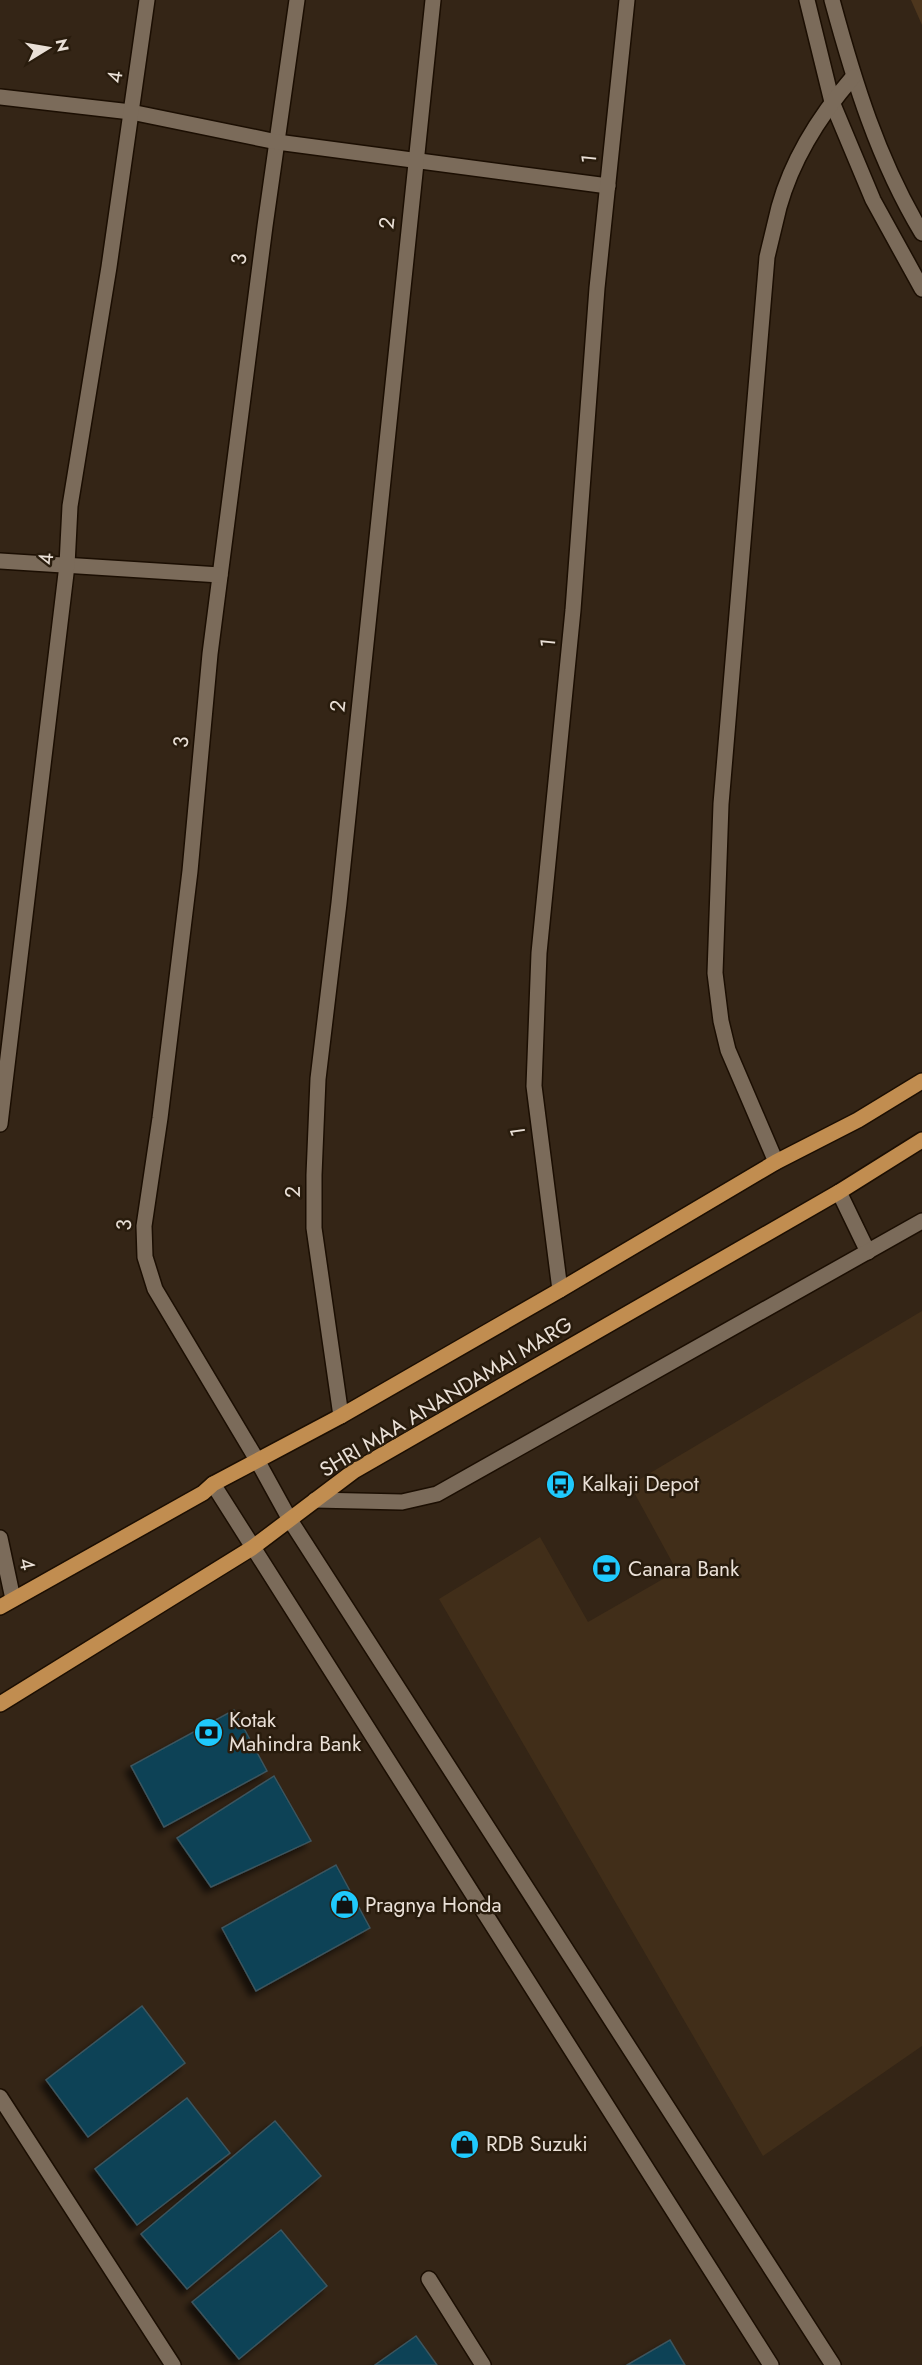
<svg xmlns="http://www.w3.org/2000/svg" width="922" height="2365" font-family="Jost,sans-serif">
<defs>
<filter id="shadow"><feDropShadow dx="-5.5" dy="5.5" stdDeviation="3" flood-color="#0009"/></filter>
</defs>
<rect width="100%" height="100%" fill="#342516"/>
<path fill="#412e19" d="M922 1311V2046L763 2156 439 1599 540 1537 588 1622 677 1571 630 1485Z"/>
<path fill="#4d361d" d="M911 0H922V25Z"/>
<g fill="#074356" stroke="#3c545e" stroke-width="1.5" filter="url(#shadow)">
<path d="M234 1710 267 1771 164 1827 131 1766Z"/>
<path d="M274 1776 311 1841 211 1887 177 1838Z"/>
<path d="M336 1865 370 1928 256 1991 222 1928Z"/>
<path d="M142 2006 185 2063 88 2137 46 2080Z"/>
<path d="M187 2098 230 2153 137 2225 95 2169Z"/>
<path d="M275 2121 321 2176 187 2289 141 2234Z"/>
<path d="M281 2230 327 2286 239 2359 192 2302Z"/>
<path d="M416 2336 437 2365H375Z"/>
<path d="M670 2340 685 2365H627Z"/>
</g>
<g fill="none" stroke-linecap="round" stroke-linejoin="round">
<defs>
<g id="minor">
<path d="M297 0 265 226 210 654 190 871 160 1118 144 1226 145 1257 155 1289 257 1460 290 1520 833 2365"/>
<path d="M807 0 832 102 873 200 922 289"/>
<path d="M832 0C854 81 878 160 922 233"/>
<path d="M0 97 131 112 277 142 608 186"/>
<path d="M0 561 220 575"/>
<path d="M0 1124 67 565 70 506 109 267 147 0"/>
<path d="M776 1162 728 1050 721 1021 715 973 721 804 767 257C771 241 775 224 779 207 792 160 821 114 853 77"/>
<path d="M839 1192 868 1252"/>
<path d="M560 1290 534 1086 539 953 573 610 597 288 627 0"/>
<path d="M341 1416 314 1228V1175L318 1079 339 903 433 0"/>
<path d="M213 1484 771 2365"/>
<path d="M315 1500 402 1502 437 1494 922 1221"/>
<path d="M0 1538 13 1599"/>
<path d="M0 2097 173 2365"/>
<path d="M429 2279 483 2365"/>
</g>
<g id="major">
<path d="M0 1607 203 1493 213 1484 341 1416 560 1290 776 1162 858 1120 922 1081"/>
<path d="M0 1704 252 1548 354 1471 839 1192 922 1140"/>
</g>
</defs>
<use href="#minor" stroke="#1b0e02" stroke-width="18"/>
<use href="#major" stroke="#1b0e02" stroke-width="18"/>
<use href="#minor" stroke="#7b6b5a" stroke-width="15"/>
<use href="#major" stroke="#c18d50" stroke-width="15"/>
</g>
<defs>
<symbol id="bus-disc" viewBox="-11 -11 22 22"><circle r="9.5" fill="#1fc9fd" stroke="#291c0d"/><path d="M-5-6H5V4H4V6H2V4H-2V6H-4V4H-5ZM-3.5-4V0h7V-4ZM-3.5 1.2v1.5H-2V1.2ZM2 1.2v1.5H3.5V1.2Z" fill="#111"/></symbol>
<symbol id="bank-disc" viewBox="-11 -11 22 22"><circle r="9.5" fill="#1fc9fd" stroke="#291c0d"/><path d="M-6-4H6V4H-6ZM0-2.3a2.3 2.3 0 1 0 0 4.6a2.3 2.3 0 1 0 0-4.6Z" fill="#111"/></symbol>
<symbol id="shop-disc" viewBox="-11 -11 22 22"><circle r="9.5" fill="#1fc9fd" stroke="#291c0d"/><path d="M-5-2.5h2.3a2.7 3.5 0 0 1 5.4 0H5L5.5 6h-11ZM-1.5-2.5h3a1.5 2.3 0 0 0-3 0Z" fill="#111"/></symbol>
</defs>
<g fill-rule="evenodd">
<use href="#bus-disc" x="544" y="1468" width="33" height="33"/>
<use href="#bank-disc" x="590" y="1552" width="33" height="33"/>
<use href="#bank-disc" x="192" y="1716" width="33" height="33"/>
<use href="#shop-disc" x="328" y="1888" width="33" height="33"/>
<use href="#shop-disc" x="448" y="2128" width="33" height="33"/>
</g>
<g text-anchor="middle" stroke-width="5" stroke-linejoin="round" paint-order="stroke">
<g font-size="21" fill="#eae0d7" stroke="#291c0d">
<text transform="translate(115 77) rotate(-82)" y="7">4</text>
<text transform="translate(589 159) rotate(-84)" y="7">1</text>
<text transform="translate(387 223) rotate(-84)" y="7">2</text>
<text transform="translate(239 259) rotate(-83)" y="7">3</text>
<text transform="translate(46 559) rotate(-86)" y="7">4</text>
<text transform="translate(548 643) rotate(-84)" y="7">1</text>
<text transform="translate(338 706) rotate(-84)" y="7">2</text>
<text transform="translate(181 742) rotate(-85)" y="7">3</text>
<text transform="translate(518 1132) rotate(-97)" y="7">1</text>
<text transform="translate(293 1192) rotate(-91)" y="7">2</text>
<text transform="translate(124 1225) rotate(-87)" y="7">3</text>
<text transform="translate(446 1397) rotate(-31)" y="7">SHRI MAA ANANDAMAI MARG</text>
<text transform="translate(27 1564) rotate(78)" y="7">4</text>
</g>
<g font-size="21" fill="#eae0d7" stroke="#291c0d" text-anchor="start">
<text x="582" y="1491">Kalkaji Depot</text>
<text x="628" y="1576">Canara Bank</text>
<text x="229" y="1727">Kotak<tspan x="229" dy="24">Mahindra Bank</tspan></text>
<text x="365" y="1912">Pragnya Honda</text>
<text x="486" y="2151">RDB Suzuki</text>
</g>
</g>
<g transform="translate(48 48) rotate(79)" stroke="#291c0d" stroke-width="4.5" paint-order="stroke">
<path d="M0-4.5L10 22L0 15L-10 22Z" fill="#eae0d7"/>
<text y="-9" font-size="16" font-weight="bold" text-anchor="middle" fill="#eae0d7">N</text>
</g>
</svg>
